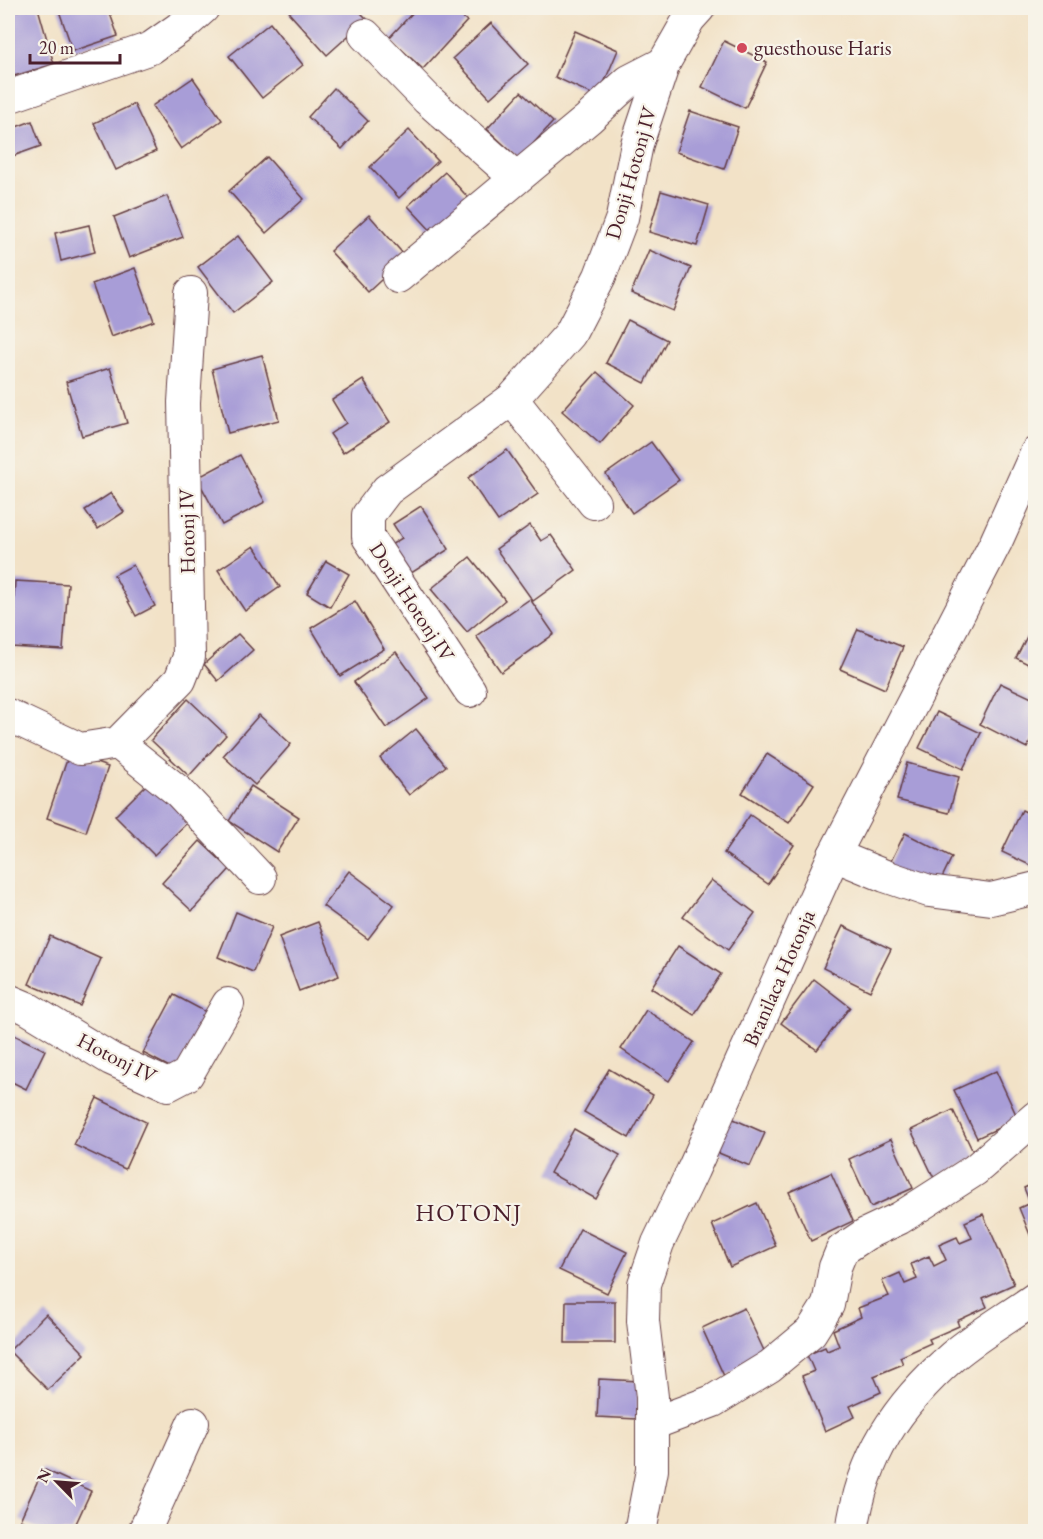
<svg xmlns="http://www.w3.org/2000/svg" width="1043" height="1539" font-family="'EB Garamond',serif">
<rect width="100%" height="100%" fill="#f7f3e8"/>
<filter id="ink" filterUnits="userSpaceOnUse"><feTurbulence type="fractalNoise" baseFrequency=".0167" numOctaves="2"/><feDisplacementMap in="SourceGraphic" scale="12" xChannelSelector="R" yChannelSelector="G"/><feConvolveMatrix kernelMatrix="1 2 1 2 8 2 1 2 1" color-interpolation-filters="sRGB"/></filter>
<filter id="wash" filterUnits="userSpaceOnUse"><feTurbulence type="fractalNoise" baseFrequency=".008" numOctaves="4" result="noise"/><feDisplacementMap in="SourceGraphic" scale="24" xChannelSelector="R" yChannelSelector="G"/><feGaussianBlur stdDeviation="1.35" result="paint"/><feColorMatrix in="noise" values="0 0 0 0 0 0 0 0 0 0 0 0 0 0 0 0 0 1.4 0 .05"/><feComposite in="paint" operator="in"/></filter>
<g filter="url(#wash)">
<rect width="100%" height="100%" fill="#f2e2c7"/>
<g id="blocks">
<g fill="#a89dd7">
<path d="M28 8H38L54 64 14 76 8 53V13Z"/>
<path d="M58 8H108L118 36 73 51Z"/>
<path d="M295 8H356L367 19 327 55 289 13Z"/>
<path d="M417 8H452L467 21 423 69 389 38Z"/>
<path d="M270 23 303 65 262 98 229 56Z"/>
<path d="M491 23 528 64 490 98 453 58Z"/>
<path d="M575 31 618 50 598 97 555 77Z"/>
<path d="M724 41 767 62 745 108 702 87Z"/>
<path d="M193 78 222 120 181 149 152 106Z"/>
<path d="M334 88 368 121 342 149 308 117Z"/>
<path d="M521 92 553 122 519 159 487 129Z"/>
<path d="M134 104 156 151 116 170 94 123Z"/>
<path d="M690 111 738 127 724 169 676 152Z"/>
<path d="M32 121 41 146 13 156 8 140V130Z"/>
<path d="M409 130 438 161 399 198 370 167Z"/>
<path d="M267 157 304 199 266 233 229 191Z"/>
<path d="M445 172 472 202 436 236 408 206Z"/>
<path d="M661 191 709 205 697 246 649 232Z"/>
<path d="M167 196 183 237 129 258 114 217Z"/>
<path d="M369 215 406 257 368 292 330 251Z"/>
<path d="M89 225 95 252 61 261 55 233Z"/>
<path d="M238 236 273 282 233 313 198 267Z"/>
<path d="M649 250 691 268 673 311 631 293Z"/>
<path d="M135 268 154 321 111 337 92 284Z"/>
<path d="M628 320 667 340 645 383 606 363Z"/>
<path d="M262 355 279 420 228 433 212 369Z"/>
<path d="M110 368 127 423 82 436 66 382Z"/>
<path d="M597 372 634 405 600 444 562 411Z"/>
<path d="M363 380 390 422 343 453 330 434 346 423 332 400Z"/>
<path d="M651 442 679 480 632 513 606 474Z"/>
<path d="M507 450 538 494 498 521 468 478Z"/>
<path d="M240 455 265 502 222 525 197 478Z"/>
<path d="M111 493 124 512 98 529 85 510Z"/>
<path d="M421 506 449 549 405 577 386 548 402 538 393 524Z"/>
<path d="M530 525 541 541 551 535 576 570 533 601 496 549Z"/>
<path d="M254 546 280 587 245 611 218 570Z"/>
<path d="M470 557 505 600 467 632 431 589Z"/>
<path d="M326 561 349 574 330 607 307 593Z"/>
<path d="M133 565 155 606 136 616 114 575Z"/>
<path d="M15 581 68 584 63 650 11 647Z"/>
<path d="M530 599 554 634 501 672 476 636Z"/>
<path d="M355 601 384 649 340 676 311 628Z"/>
<path d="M1036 619V668L1016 658Z"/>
<path d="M858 629 903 647 885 689 840 669Z"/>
<path d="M238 634 253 650 218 681 204 664Z"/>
<path d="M396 652 429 698 386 728 354 682Z"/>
<path d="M1000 683 1036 700V731L1027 748 980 724Z"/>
<path d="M188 699 226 735 189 776 151 740Z"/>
<path d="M937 712 981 733 963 769 919 748Z"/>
<path d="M259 715 291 744 255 785 223 756Z"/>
<path d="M416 729 446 766 409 795 380 758Z"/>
<path d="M69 754 108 767 86 832 47 818Z"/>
<path d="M767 754 814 784 789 823 742 793Z"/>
<path d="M907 763 959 777 949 813 897 800Z"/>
<path d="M152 779 191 819 154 855 115 816Z"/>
<path d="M251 786 299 817 277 852 229 821Z"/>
<path d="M1022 810 1036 817V868L1002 852Z"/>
<path d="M750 815 794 845 768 884 724 853Z"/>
<path d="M905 833 952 857 932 898 884 875Z"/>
<path d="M200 841 230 869 192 911 162 883Z"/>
<path d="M349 871 394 905 368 939 323 906Z"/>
<path d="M711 880 755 913 728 950 683 917Z"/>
<path d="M236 912 272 927 253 972 218 957Z"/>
<path d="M318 922 339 976 299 991 279 937Z"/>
<path d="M843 926 891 949 870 991 823 968Z"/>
<path d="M50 936 101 959 80 1006 29 984Z"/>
<path d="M678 946 721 974 694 1015 651 988Z"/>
<path d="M814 979 850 1007 817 1050 781 1023Z"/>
<path d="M174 995 208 1013 177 1071 143 1053Z"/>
<path d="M646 1010 694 1042 669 1081 621 1049Z"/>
<path d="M8 1032 45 1050 26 1089 8 1080Z"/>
<path d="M609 1069 653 1095 629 1138 584 1112Z"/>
<path d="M996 1071 1018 1119 977 1138 954 1090Z"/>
<path d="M97 1098 146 1122 125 1169 74 1145Z"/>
<path d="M953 1110 976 1158 934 1178 911 1130Z"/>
<path d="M729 1117 765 1133 750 1166 714 1151Z"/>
<path d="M574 1129 620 1155 596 1199 550 1173Z"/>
<path d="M891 1139 913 1188 871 1207 849 1159Z"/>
<path d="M831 1173 853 1221 811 1241 789 1192Z"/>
<path d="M1035 1183V1247L1019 1208 1030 1203 1024 1188Z"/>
<path d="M757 1203 776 1246 730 1267 712 1224Z"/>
<path d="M983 1214 1014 1284 983 1298 987 1307 957 1321 959 1326 929 1339 931 1343 900 1357 903 1364 874 1376 881 1392 850 1406 855 1417 825 1431 802 1376 814 1371 807 1355 825 1347 827 1351 839 1346 833 1330 861 1317 858 1308 889 1296 882 1281 900 1273 905 1284 917 1279 911 1264 929 1256 934 1266 946 1260 939 1245 957 1237 960 1243 972 1238 965 1222Z"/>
<path d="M580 1229 627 1252 607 1293 559 1270Z"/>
<path d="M566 1301H615V1343H565Z"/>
<path d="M744 1308 767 1357 724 1376 702 1328Z"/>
<path d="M46 1314 85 1354 48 1390 9 1351Z"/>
<path d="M599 1379 639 1381 637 1419 597 1417Z"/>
<path d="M43 1469 91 1491 72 1532H45L20 1520Z"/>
</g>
</g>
</g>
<g filter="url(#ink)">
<use href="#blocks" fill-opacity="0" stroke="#633c42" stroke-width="1.5"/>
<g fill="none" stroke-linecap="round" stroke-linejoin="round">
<defs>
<g id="street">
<path d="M365 35 427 99 516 178"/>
<path d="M8 97 151 48 185 24 203 8"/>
<path d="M398 277 588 119 629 81 664 63"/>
<path d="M512 399 594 503"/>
<path d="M470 691 368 537V515L387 490 512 399 570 334 600 276 622 218 637 144 664 63 689 19 699 8"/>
<path d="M8 715 80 749 118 743 180 680 189 657 184 402 191 293"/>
<path d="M118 743 179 792 260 878"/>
<path d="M834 855 885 876 929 891 991 899 1036 888"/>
<path d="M8 1000 27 1008 111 1059 168 1085 187 1075 228 1004"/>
<path d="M652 1424 713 1401 770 1366 811 1332 828 1305 835 1267 842 1250 866 1234 900 1218 975 1170 1036 1117"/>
<path d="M144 1532 193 1423"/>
<path d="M640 1532 652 1470V1397L643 1321 644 1284 658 1243 693 1170 834 855 996 542 1036 453"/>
<path d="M852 1532C862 1457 897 1405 953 1356 978 1335 1009 1317 1036 1298"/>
</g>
</defs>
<use href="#street" stroke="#633c42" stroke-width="34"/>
<use href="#street" stroke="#fff" stroke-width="32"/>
</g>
</g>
<circle fill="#d1495b" stroke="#f7f3e8" stroke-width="2" cx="742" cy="48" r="6"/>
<g text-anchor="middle" stroke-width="4.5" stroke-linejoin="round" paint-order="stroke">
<g font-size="21" fill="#4a1f2b" stroke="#f7f3e8" text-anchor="start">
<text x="754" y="55">guesthouse Haris</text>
</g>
<g font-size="21" fill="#4a1f2b" stroke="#f7f3e8">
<text transform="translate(631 173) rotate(-74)" y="7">Donji Hotonj IV</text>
<text transform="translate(187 531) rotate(-91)" y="7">Hotonj IV</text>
<text transform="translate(412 602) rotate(57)" y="7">Donji Hotonj IV</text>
<text transform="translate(779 978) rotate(-66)" y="7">Branilaca Hotonja</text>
<text transform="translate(117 1058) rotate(27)" y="7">Hotonj IV</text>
</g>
<g font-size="24" letter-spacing="1.5" fill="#4a1f2b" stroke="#f7f3e8">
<text x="469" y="1221">HOTONJ</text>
</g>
</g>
<rect width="1043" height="1539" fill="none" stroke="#f7f3e8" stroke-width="30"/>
<g transform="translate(57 1482) rotate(295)" stroke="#f7f3e8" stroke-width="4.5" paint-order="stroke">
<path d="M0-4.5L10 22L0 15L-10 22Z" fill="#4a1f2b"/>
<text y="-9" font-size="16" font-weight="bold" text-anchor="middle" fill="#4a1f2b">N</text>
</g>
<path d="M30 54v9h90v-9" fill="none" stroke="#4a1f2b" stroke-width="3"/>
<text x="39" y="54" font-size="18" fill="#4a1f2b" stroke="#f7f3e8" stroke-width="4.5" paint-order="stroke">20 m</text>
</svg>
